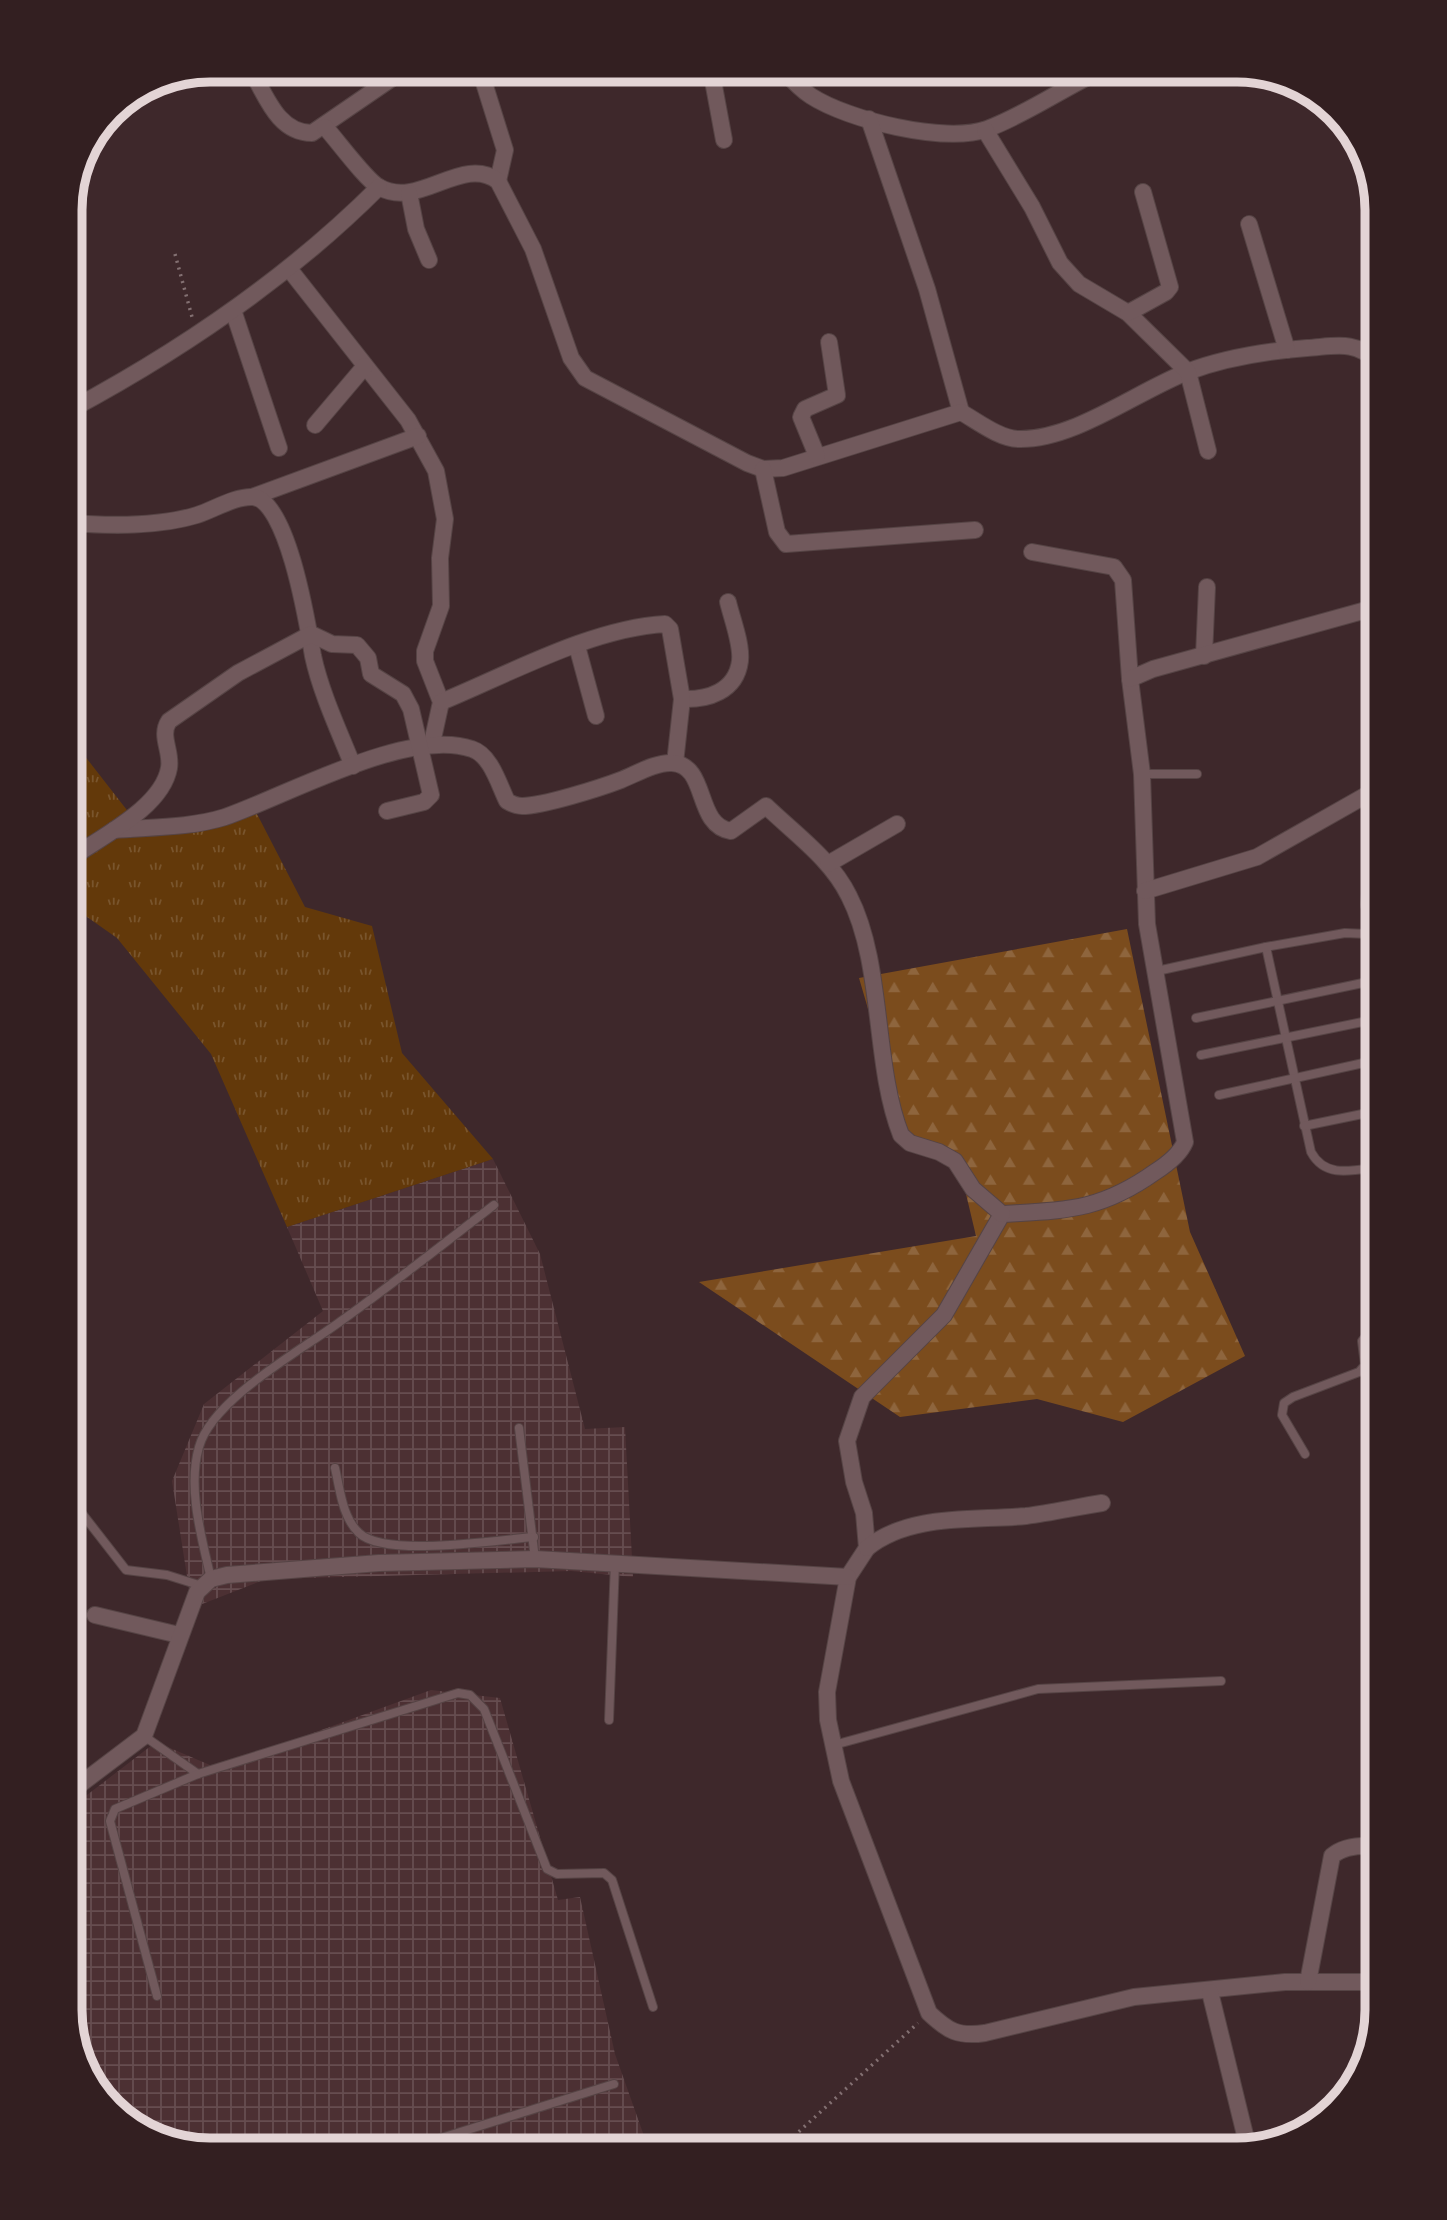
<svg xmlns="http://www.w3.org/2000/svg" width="1447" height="2220" font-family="'DM Sans',sans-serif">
<defs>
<pattern id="industrial-grid" width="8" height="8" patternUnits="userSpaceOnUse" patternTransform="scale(1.75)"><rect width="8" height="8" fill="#4c3033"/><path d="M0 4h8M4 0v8" fill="none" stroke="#664d50"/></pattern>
<pattern id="grass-tufts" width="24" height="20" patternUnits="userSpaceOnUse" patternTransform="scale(1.75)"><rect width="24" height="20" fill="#63390a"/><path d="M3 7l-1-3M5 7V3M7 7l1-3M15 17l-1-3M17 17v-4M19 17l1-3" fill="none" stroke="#79552d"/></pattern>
<pattern id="forest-firs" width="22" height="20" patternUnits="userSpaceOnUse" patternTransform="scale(1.75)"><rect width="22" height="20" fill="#7b4c1d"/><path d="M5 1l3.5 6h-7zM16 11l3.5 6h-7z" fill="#8e653d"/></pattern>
</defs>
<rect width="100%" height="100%" fill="#3e282b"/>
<g fill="url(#industrial-grid)">
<path d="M493 1159 540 1254 585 1429 625 1427 633 1577 571 1571 266 1579 192 1608 172 1481 204 1404 323 1311 287 1227Z"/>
<path d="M431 1690 500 1698 558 1900 580 1897 615 2054 649 2150H202L133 2127 85 2072 70 2010V1808L156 1742 217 1768Z"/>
</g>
<path fill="url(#grass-tufts)" d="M70 737 144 832 257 814 305 907 372 926 402 1053 493 1159 287 1227 211 1054 117 938 70 905Z"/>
<path fill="url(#forest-firs)" d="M1127 929 1190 1232 1245 1356 1123 1422 1037 1399 900 1417 699 1282 976 1236 956 1152 904 1132 859 978Z"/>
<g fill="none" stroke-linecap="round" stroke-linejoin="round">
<defs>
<g id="service">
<path d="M1142 774H1197"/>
<path d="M1266 947 1311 1152C1325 1178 1351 1171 1377 1167"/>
<path d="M1157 971 1266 947 1345 933 1367 934 1377 962"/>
<path d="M1196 1018 1377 980"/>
<path d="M1201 1055 1377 1019"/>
<path d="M1219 1095 1377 1060"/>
<path d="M1304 1126 1377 1111"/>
<path d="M519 1428 535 1559"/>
<path d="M1305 1454 1282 1415 1284 1403 1293 1397 1359 1372 1365 1365 1362 1341 1366 1336 1377 1333"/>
<path d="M335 1468C340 1489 342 1517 359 1533 385 1558 497 1540 534 1537"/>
<path d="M70 1498 126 1570 167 1575 202 1586"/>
<path d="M211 1579C202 1539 187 1488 199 1447 212 1399 302 1350 341 1321 393 1284 443 1244 494 1205"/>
<path d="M609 1720 615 1562"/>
<path d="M144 1736 198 1774"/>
<path d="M834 1745 1038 1689 1221 1681"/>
<path d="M157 1996 110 1821 115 1809 198 1774 458 1693 470 1695 484 1709 547 1869 557 1874 604 1873 612 1880 653 2007"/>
<path d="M403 2150 614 2084"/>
</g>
<g id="minor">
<path d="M251 70C266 96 278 133 312 133L404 70"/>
<path d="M480 70 505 150 498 181"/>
<path d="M711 70 724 140"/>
<path d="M783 70C791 79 800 89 811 96 848 120 945 144 987 129 1027 114 1063 88 1102 70"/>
<path d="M869 119 927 289 961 412"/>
<path d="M325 127C337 140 366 180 379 187 419 210 462 154 498 181L533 249 571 358 585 378 747 463 763 469 783 468 961 412C977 421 1000 439 1019 439 1074 440 1136 392 1187 372 1224 358 1268 351 1307 348 1337 346 1354 340 1377 361"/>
<path d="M985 130 1032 207 1060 263 1079 284 1128 313 1188 372 1208 451"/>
<path d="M409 193 416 229 429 260"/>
<path d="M1249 224 1287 350"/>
<path d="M290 270 408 420 436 471 445 519 440 558 441 606 425 651V661L441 702 432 743"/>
<path d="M233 310 279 448"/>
<path d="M1128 313 1166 292 1170 287 1143 192"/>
<path d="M70 410C182 350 289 277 379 187"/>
<path d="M315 425 365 366"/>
<path d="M817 456 801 417 805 409 837 395 829 342"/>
<path d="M763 469 777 532 786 544 975 530"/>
<path d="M252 497 418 436"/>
<path d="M70 523C111 526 158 527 197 515 213 510 235 496 253 497 288 500 308 627 313 656 321 693 339 731 353 766"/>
<path d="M1032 552 1114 567 1123 580 1130 679 1142 774 1147 924 1185 1142C1180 1154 1166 1165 1155 1172 1100 1211 1067 1210 1002 1214L944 1315 862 1397 847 1441 854 1482 864 1513 867 1548 848 1577 827 1692 828 1720 841 1781 929 2013C948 2031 958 2037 985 2033L1134 1997 1285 1982H1361L1377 1979"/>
<path d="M577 646 596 716"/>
<path d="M1204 656 1207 587"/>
<path d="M1130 679 1153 669 1377 607"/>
<path d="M682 699C707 700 736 692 740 661 742 644 732 619 728 602"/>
<path d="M441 702C509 674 592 628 665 624L670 629 682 699 675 763"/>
<path d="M114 830C151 827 190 828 225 817 288 795 409 727 472 749 491 755 499 785 507 801 512 804 516 806 522 806 543 806 600 788 621 780 636 774 656 762 672 763 709 765 694 825 731 831L766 806C795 834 831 859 849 896 884 964 873 1064 901 1135L910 1143 939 1152 955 1161 973 1189 1002 1214"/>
<path d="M70 859C100 837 162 808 169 768 172 751 159 736 169 721L238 673 311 634 332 644 357 645 368 658 371 674 403 694 411 709 431 795 424 802 387 811"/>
<path d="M828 864 897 824"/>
<path d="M1145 891 1257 857 1377 789"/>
<path d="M1369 905 1377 815"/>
<path d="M867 1548C910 1513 974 1521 1026 1516 1051 1513 1076 1507 1102 1503"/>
<path d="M95 1615 179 1635"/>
<path d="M70 1792 144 1736 197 1592 211 1579 227 1575 379 1563 535 1559 848 1577"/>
<path d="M1308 1982 1332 1856C1343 1846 1363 1845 1377 1846"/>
<path d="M1210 1992 1248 2147"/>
</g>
</defs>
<use href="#service" stroke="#564445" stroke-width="10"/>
<use href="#minor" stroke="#564445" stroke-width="18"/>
<g stroke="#837072" stroke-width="3.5" stroke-dasharray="2 5" stroke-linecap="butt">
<path d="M175 254 192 317"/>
<path d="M791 2150 793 2137 918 2023"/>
</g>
<use href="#service" stroke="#71595c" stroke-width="8"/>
<use href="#minor" stroke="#71595c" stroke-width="16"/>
</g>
<path d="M0 0H1447V2220H0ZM210 82H1237A128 128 0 0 1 1365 210V2010A128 128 0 0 1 1237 2138H210A128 128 0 0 1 82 2010V210A128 128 0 0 1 210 82Z" fill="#331f21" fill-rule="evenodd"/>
<path fill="none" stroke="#e3d4d5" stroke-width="9" d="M210 82H1237A128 128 0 0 1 1365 210V2010A128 128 0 0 1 1237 2138H210A128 128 0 0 1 82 2010V210A128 128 0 0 1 210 82Z"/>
</svg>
